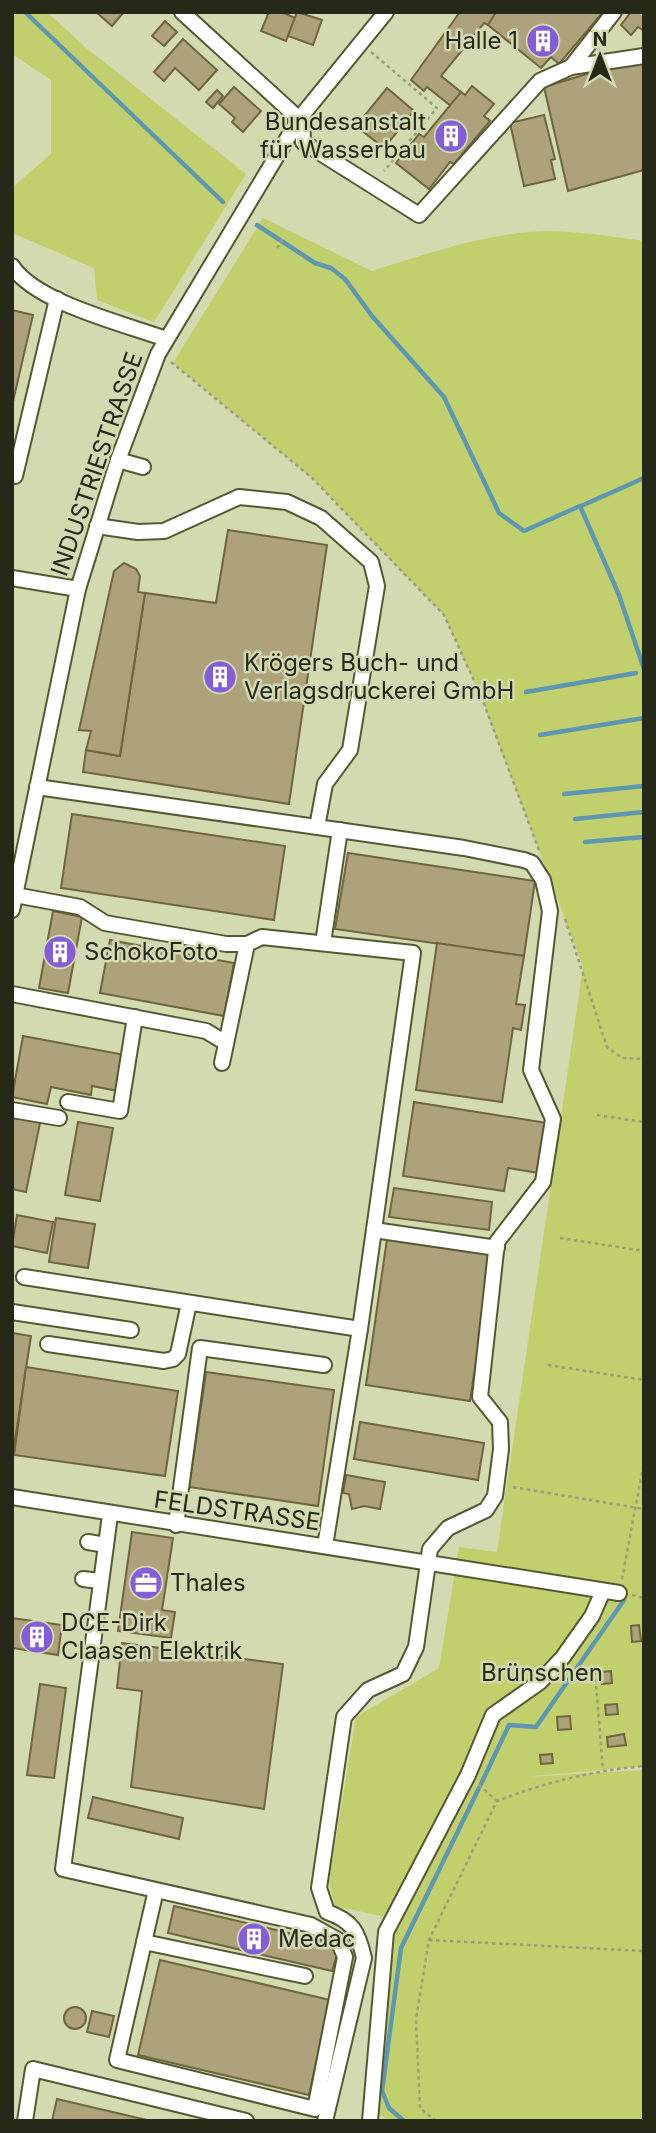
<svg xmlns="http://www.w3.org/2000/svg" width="656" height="2133" font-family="Inter,sans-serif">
<rect width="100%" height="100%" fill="#d3dab0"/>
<g fill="#c2cf6d">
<path d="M12 12H47L85 47 246 174 154 322 97 300 94 268 12 233V188L51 154V80L12 54Z"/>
<path d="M263 218 372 271C423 255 476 236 530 232 568 229 606 236 644 241V1766L525 1777 644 1770V2121H389L372 2109 386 1917 335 1906 329 1881 356 1717 439 1668 459 1547 497 1552 583 967 481 697 444 615 311 477 173 363Z"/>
</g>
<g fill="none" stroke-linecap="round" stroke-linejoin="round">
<g stroke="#5e97b1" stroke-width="4.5">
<path d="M25 12 223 202"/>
<path d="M257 225 315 263 331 268 345 279 372 316 444 397 499 513 524 531 580 506 619 595 644 669"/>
<path d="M581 506 644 478"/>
<path d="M526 692 636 673"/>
<path d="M540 735 644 718"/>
<path d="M564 794 644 786"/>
<path d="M575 819 644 812"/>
<path d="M585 842 644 837"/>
<path d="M481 1784 509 1725 536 1727 624 1600"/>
<path d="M404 2121 389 2108 382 2091 401 1948 479 1788"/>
</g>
</g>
<g fill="#ada27a" stroke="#6f653f" stroke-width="2">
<path d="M96 12H124L112 26Z"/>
<path d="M269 12H282L295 18 286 41 261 31Z"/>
<path d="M297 12 322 20 313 45 288 36Z"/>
<path d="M460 12 498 13 488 25 484 23 441 76 461 92 451 106 427 87 424 91 411 80Z"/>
<path d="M496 12H603L559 64 551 57 541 68 488 25Z"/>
<path d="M631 12H644V31L638 27 631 35 621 25Z"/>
<path d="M165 21 177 32 164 46 152 36Z"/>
<path d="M183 39 217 70 199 90 175 68 164 81 154 72Z"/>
<path d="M644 61V170L568 191 544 87 623 63Z"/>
<path d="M472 86 494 104 484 116 490 121 454 164 450 162 429 189 396 163 419 134 424 137 461 92 465 95Z"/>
<path d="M234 87 261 111 243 132 232 122 235 118 219 104Z"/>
<path d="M387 88 414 111 384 148 356 126Z"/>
<path d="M217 90 223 96 213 108 206 102Z"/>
<path d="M544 115 555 159 551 160 555 179 524 186 510 123Z"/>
<path d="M12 310 33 315 12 406Z"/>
<path d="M228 530 327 545 289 804 83 772 86 750 120 756 145 593 216 603Z"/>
<path d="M124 563 136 569 140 576 138 592 145 593 120 756 86 750 91 731 79 730 114 571Z"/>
<path d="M72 814 285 846 274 920 61 888Z"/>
<path d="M348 853 535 881 524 956 335 929Z"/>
<path d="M53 911 82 917 68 993 39 988Z"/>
<path d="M110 940 234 963 224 1016 100 993Z"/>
<path d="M437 943 524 956 516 1004 525 1005 521 1030 513 1028 502 1102 416 1090Z"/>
<path d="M23 1036 125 1055 118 1091 92 1086 91 1095 51 1087 47 1104 12 1097Z"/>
<path d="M414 1102 547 1123 539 1173 508 1168 504 1191 403 1176Z"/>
<path d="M12 1113 41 1118 26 1192 12 1189Z"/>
<path d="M78 1122 113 1128 100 1201 65 1195Z"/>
<path d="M394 1188 492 1202 489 1230 389 1217Z"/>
<path d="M17 1215 53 1222 47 1253 12 1246Z"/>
<path d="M56 1218 95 1224 88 1268 49 1262Z"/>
<path d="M387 1239 492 1255 470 1401 366 1385Z"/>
<path d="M12 1333 31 1336 14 1447H12Z"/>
<path d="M26 1367 178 1391 165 1476 14 1455Z"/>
<path d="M206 1372 334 1390 318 1506 189 1487Z"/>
<path d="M360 1422 484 1443 478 1480 354 1459Z"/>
<path d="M346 1475 385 1482 380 1509 364 1506 352 1509 349 1494 343 1493Z"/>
<path d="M132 1532 173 1538 162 1610 175 1612 171 1638 118 1631Z"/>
<path d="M12 1618 62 1625 58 1655 12 1648Z"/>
<path d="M639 1625 641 1641 632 1642 631 1626Z"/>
<path d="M122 1643 283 1664 264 1809 131 1787 142 1691 117 1688Z"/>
<path d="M611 1671 612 1683 602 1684 601 1672Z"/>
<path d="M40 1684 66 1688 54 1778 27 1775Z"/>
<path d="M617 1704 618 1714 606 1715 605 1705Z"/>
<path d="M570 1716 571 1729 558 1730 557 1717Z"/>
<path d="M624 1734 626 1745 608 1747 607 1737Z"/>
<path d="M552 1754 553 1763 541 1764 540 1755Z"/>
<path d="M93 1797 183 1818 179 1839 88 1818Z"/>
<path d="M174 1906 340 1945 332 1971 168 1933Z"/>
<path d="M160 1960 330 2000 309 2095 138 2055Z"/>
<circle cx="75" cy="2018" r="11"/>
<path d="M92 2011 114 2016 109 2037 87 2032Z"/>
<path d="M57 2099 151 2121H52Z"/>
</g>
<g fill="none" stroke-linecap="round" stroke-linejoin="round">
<defs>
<g id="minor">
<path d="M182 12 299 119"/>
<path d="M571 67 644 56"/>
<path d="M302 115 303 142 419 215 540 81 571 67 614 12"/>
<path d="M12 266C36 303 125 324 166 339"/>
<path d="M118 460 143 467"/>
<path d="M12 475 15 476 57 299"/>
<path d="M97 526 138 532 164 531 239 497 287 502 321 518 371 562 377 586 350 750 325 784 317 827"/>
<path d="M12 578 78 589"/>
<path d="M37 787 464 848 524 860 532 863 543 880 550 911 531 1070 553 1119 543 1182 497 1242 480 1397 500 1422 501 1449 495 1496 486 1510 448 1528 430 1549 416 1647 403 1674 368 1690 344 1717 319 1888 327 1912C353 1921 358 1932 364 1958L325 2121"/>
<path d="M15 895 80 907 105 923 226 944H247"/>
<path d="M12 910 78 589 118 460 158 354 299 119 386 12"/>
<path d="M323 943 340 830"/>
<path d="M12 994 206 1031 226 1043"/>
<path d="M222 1063 247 944 262 937 413 953 360 1329 325 1546"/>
<path d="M68 1102 120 1111 135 1017"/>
<path d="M12 1110 59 1118"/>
<path d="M374 1230 497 1248"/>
<path d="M24 1277 360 1329"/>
<path d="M12 1312 131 1330"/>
<path d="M48 1344 164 1361 173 1359 178 1354 189 1303"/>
<path d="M12 1497 619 1593"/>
<path d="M110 1515 63 1869 311 1925 338 1940 345 1957 315 2109 117 2060 156 1890"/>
<path d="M176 1525 200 1348 324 1365"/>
<path d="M88 1542 106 1545"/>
<path d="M83 1579 100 1581"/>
<path d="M144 1942 305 1976"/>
<path d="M25 2121 33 2069 246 2121"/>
<path d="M370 2121 386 1932 468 1775 493 1715 540 1682 563 1657 592 1616 603 1591"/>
</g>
</defs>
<use href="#minor" stroke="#545934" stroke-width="18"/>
<g stroke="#999e7d" stroke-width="2.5" stroke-dasharray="3.5 3.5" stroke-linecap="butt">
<path d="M371 52 437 108 384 171"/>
<path d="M277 248 284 237"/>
<path d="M171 362 311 477 444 615 481 696 539 850"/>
<path d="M565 919 607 1047 622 1058 644 1059"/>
<path d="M597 1115 644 1122"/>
<path d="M560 1238 644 1251"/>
<path d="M548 1365 644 1380"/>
<path d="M513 1487 644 1509"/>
<path d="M622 1579 644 1462"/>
<path d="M632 1595 644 1598"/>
<path d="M595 1672 603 1770"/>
<path d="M479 1785 497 1801"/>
<path d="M429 1940 644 1951"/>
<path d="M436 2121 420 2108 416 2019 429 1940 497 1801C546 1782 592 1771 644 1766"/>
</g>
<use href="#minor" stroke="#fff" stroke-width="14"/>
</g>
<defs>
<symbol id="building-disc" viewBox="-11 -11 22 22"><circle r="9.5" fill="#855dd8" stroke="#d3dab0"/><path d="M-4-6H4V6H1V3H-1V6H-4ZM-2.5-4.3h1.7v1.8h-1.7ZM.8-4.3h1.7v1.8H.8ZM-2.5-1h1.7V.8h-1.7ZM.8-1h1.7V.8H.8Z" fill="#fff"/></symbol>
<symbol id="office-disc" viewBox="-11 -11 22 22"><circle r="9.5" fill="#855dd8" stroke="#d3dab0"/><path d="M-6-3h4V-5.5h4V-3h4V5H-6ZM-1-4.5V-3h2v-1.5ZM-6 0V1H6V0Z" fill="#fff"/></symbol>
</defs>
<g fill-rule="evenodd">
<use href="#building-disc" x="524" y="22" width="38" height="38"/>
<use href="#building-disc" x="432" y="117" width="38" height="38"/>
<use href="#building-disc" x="201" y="658" width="38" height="38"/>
<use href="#building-disc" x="41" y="933" width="38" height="38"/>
<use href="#office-disc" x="127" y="1564" width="38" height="38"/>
<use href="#building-disc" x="18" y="1618" width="38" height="38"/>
<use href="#building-disc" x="235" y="1920" width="38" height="38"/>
</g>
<g text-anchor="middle" stroke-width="5" stroke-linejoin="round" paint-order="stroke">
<g font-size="24" fill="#262818" stroke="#d3dab0" text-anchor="start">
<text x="518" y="49" text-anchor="end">Halle 1</text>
<text x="426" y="130" text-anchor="end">Bundesanstalt<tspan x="426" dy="28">für Wasserbau</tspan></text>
<text x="244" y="671">Krögers Buch- und<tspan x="244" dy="28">Verlagsdruckerei GmbH</tspan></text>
<text x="84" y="960">SchokoFoto</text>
<text x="170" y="1591">Thales</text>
<text x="61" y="1631">DCE-Dirk<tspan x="61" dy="28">Claasen Elektrik</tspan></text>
<text x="278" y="1947">Medac</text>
</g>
<g font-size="24" fill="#262818" stroke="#d3dab0">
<text transform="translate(97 464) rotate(-71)" y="8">INDUSTRIESTRASSE</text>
<text transform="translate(237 1511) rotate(8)" y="8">FELDSTRASSE</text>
</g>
<g font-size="24" fill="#2a2d15" stroke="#d3dab0">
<text x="542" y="1681">Brünschen</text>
</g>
</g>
<rect width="656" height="2133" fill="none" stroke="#262818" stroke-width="28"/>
<g transform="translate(600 56)" stroke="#d3dab0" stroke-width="5" paint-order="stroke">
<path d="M0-5L12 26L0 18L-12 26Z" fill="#262818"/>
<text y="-10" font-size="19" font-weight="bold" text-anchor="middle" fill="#262818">N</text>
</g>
</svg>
